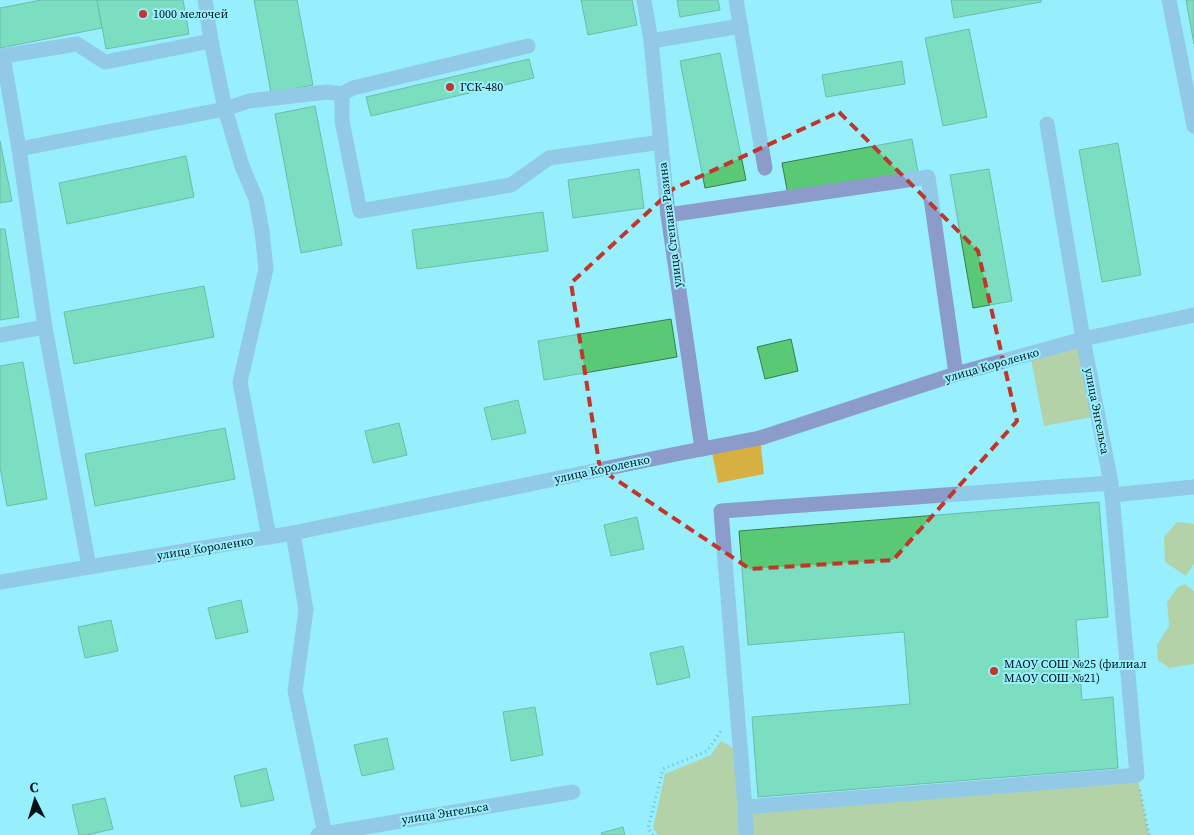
<svg xmlns="http://www.w3.org/2000/svg" width="1194" height="835" font-family="'Source Serif 4',serif">
<rect width="100%" height="100%" fill="#98effe"/>
<g fill="#d7b042">
<path d="M1083 339 1098 416 1044 426 1030 354Z"/>
<path d="M760 438 764 474 718 483 711 447Z"/>
<path d="M1177 522 1194 524V564L1186 576 1165 562 1164 537Z"/>
<path d="M1185 584 1194 591V664L1169 668 1158 660 1157 645 1169 626 1167 602 1178 587Z"/>
<path d="M721 741 733 748 740 835H658L653 828 665 774 711 755Z"/>
<path d="M1137 775 1149 835H746L745 807Z"/>
</g>
<g fill="#59c975" stroke="#397e49">
<path d="M41 0H97L102 28 0 48V8Z"/>
<path d="M97 0H183L189 34 106 49Z"/>
<path d="M254 0H297L313 85 271 93Z"/>
<path d="M581 0H632L637 25 588 35Z"/>
<path d="M677 0H718L720 10 680 17Z"/>
<path d="M951 0H1041V2L954 18Z"/>
<path d="M1186 0H1194V44Z"/>
<path d="M969 29 987 117 943 126 925 38Z"/>
<path d="M720 53 746 180 705 188 680 61Z"/>
<path d="M529 59 534 78 371 116 366 97Z"/>
<path d="M902 61 905 84 826 97 822 75Z"/>
<path d="M315 106 342 245 301 253 275 114Z"/>
<path d="M912 139 919 177 789 200 782 163Z"/>
<path d="M0 141 12 201 0 203Z"/>
<path d="M1118 143 1141 275 1102 282 1079 150Z"/>
<path d="M186 156 194 197 67 224 59 183Z"/>
<path d="M639 169 644 208 573 218 568 180Z"/>
<path d="M989 169 1012 301 973 308 950 175Z"/>
<path d="M543 212 548 251 417 269 412 230Z"/>
<path d="M0 229H5L19 317 0 320Z"/>
<path d="M204 286 214 337 74 364 64 312Z"/>
<path d="M671 319 677 357 544 380 538 341Z"/>
<path d="M791 339 798 371 765 379 757 347Z"/>
<path d="M23 362 47 499 7 506 0 467V366Z"/>
<path d="M518 400 526 433 492 440 484 408Z"/>
<path d="M399 423 407 455 373 463 365 431Z"/>
<path d="M225 428 235 479 95 506 85 454Z"/>
<path d="M1099 502 1108 617 1076 620 1082 700 1113 697 1118 768 758 797 752 717 910 704 904 632 748 645 739 531Z"/>
<path d="M637 517 644 549 611 556 604 525Z"/>
<path d="M241 600 248 632 216 639 208 608Z"/>
<path d="M111 620 118 651 85 658 78 627Z"/>
<path d="M683 646 690 677 657 685 650 653Z"/>
<path d="M535 707 543 755 511 761 503 712Z"/>
<path d="M387 738 394 769 362 776 354 745Z"/>
<path d="M266 768 274 800 241 807 234 776Z"/>
<path d="M105 798 113 829 87 835H79L72 805Z"/>
<path d="M623 827 625 835H602L601 833Z"/>
</g>
<g fill="none" stroke-linecap="round" stroke-linejoin="round">
<g stroke="#487a83" stroke-width="3" stroke-dasharray="1 4" stroke-linecap="butt">
<path d="M1140 790 1149 835"/>
<path d="M653 835 648 828 663 769 707 751 721 731"/>
</g>
<g stroke="#8b9cca" stroke-width="15">
<path d="M205 0 211 41 225 109 242 166 256 199 262 231 266 269 240 382 269 537"/>
<path d="M644 0 651 41 668 215 702 449"/>
<path d="M736 0 765 168"/>
<path d="M1169 0 1194 126"/>
<path d="M651 41 741 26"/>
<path d="M528 46 353 88 342 94V121L360 211 511 185 549 158 661 142"/>
<path d="M1047 124 1083 339 1111 483 1137 775 745 807 721 511 1111 483"/>
<path d="M19 149 225 109 249 101 327 92 342 94"/>
<path d="M668 215 928 177 956 374"/>
<path d="M0 335 45 327"/>
<path d="M1112 495 1194 487"/>
<path d="M293 533 306 610 295 691 325 834"/>
<path d="M89 567 45 327 19 149 3 56 77 44 105 62 211 41"/>
<path d="M0 582 89 567 293 533 676 454 760 438 956 374 1083 339 1194 315"/>
<path d="M745 807 746 835"/>
<path d="M318 835 573 792"/>
</g>
</g>
<path d="M0 0H1194V835H0ZM839 112 978 251 1017 421 893 560 750 569 600 469 571 283 673 189Z" fill="#98effe" fill-opacity=".55" fill-rule="evenodd"/>
<path fill="none" stroke="#c23529" stroke-width="4" stroke-dasharray="10 6" stroke-linejoin="round" d="M839 112 978 251 1017 421 893 560 750 569 600 469 571 283 673 189Z"/>
<g fill="#c23529" stroke="#98effe" stroke-width="2">
<circle cx="143" cy="14" r="5"/>
<circle cx="450" cy="87" r="5"/>
<circle cx="994" cy="671" r="5"/>
</g>
<g text-anchor="middle" stroke-width="4" stroke-linejoin="round" paint-order="stroke">
<g font-size="12" fill="#001216" stroke="#98effe" text-anchor="start">
<text x="153" y="18">1000 мелочей</text>
<text x="460" y="91">ГСК-480</text>
<text x="1004" y="668">МАОУ СОШ №25 (филиал<tspan x="1004" dy="14">МАОУ СОШ №21)</tspan></text>
</g>
<g font-size="12" fill="#001216" stroke="#98effe">
<text transform="translate(670 225) rotate(-97)" y="4">улица Степана Разина</text>
<text transform="translate(992 365) rotate(-16)" y="4">улица Короленко</text>
<text transform="translate(1097 411) rotate(79)" y="4">улица Энгельса</text>
<text transform="translate(602 469) rotate(-12)" y="4">улица Короленко</text>
<text transform="translate(205 548) rotate(-9)" y="4">улица Короленко</text>
<text transform="translate(445 813) rotate(-9)" y="4">улица Энгельса</text>
</g>
</g>
<g transform="translate(35 800) rotate(355)" stroke="#98effe" stroke-width="4" paint-order="stroke">
<path d="M0-4L9 19L0 12L-9 19Z" fill="#001216"/>
<text y="-8" font-size="14" font-weight="bold" text-anchor="middle" fill="#001216">С</text>
</g>
</svg>
